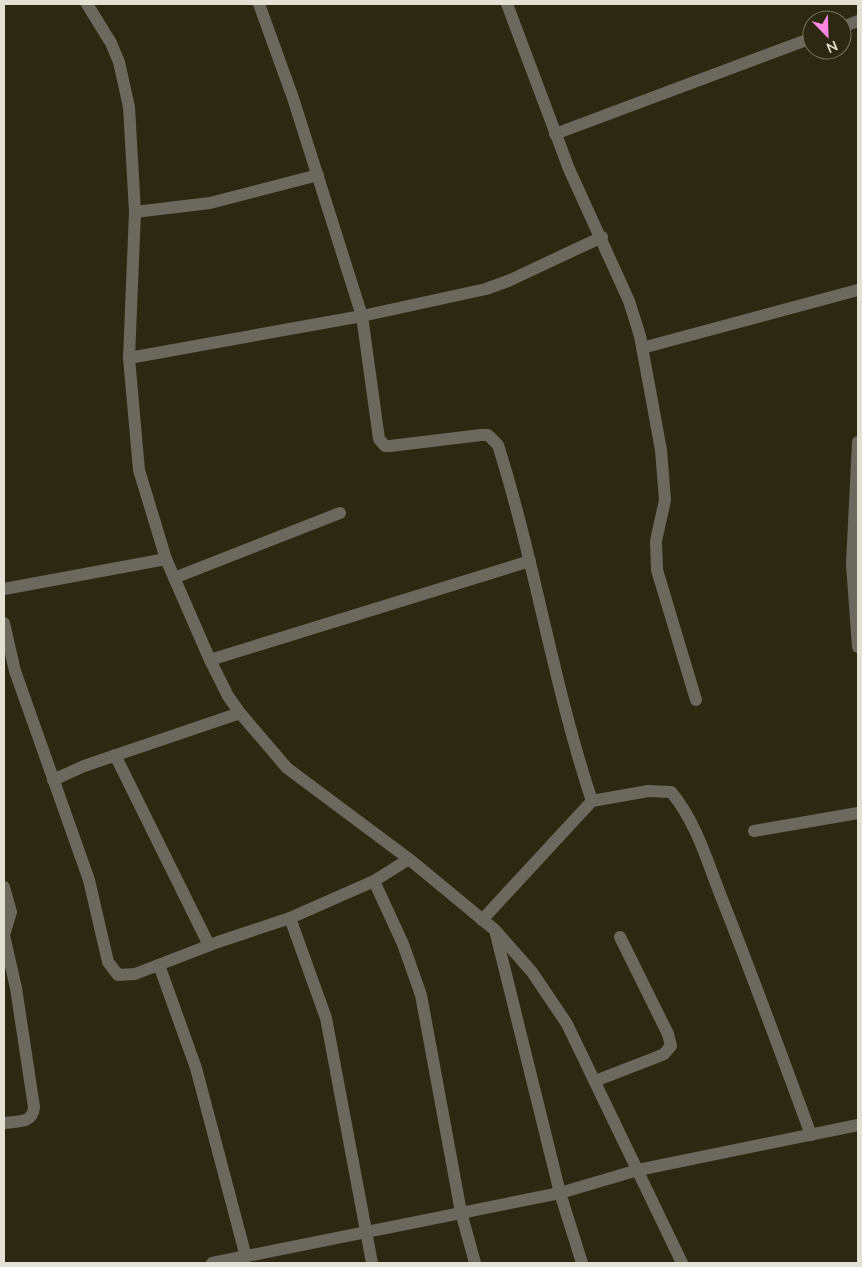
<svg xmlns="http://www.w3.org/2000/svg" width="862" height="1267" font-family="Mulish,sans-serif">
<rect width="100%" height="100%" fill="#2c2811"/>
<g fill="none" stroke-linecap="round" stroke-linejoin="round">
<g stroke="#6b695e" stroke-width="12">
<path d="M87 4 111 43 119 62 129 107 135 212 129 358 139 470 166 559 210 660 228 696 240 713 287 768 409 859 495 930 532 972 567 1024 682 1263"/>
<path d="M259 4 293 98 362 316 379 439 385 446H390L481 435H488L498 445C535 562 553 684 592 801"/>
<path d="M507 4 569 169 629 301 640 336 661 450 665 500 656 541 657 570 696 700"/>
<path d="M842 27 858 21"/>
<path d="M555 134 812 38"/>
<path d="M135 212 210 203 318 175"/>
<path d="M642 348 858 290"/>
<path d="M129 358 362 316 486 289 508 281 602 237"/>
<path d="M858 442 852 564 858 647"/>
<path d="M174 578 340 513"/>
<path d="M4 589 166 559"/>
<path d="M4 623 15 671 89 880 108 962 118 975 135 974 218 942 290 918 374 881 409 859"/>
<path d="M210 660 530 561"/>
<path d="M115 755 209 945"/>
<path d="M53 780 84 766 240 713"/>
<path d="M754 831 858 813"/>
<path d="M374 881 403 944 421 995 461 1212 475 1263"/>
<path d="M4 887 11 912 4 935"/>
<path d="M290 918 326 1018 372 1263"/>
<path d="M482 920 592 801 648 791 671 792C696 821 708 864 722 899 753 977 782 1056 811 1135"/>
<path d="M496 934 560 1193 582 1263"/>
<path d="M4 935 16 988 34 1107C33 1124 17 1121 4 1123"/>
<path d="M159 965 196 1068 246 1257"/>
<path d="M595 1081 657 1057 664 1054 671 1046 668 1034 620 937"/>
<path d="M212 1263 560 1193 638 1170 858 1125"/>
</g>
</g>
<rect width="862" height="1267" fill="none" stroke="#e3e1d3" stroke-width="10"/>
<g transform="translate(827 35) rotate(157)"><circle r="24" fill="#2c2811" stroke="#75725f"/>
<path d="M0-4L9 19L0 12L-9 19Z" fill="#fd86e1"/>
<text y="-8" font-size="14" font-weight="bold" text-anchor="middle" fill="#e3e1d3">N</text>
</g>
</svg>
